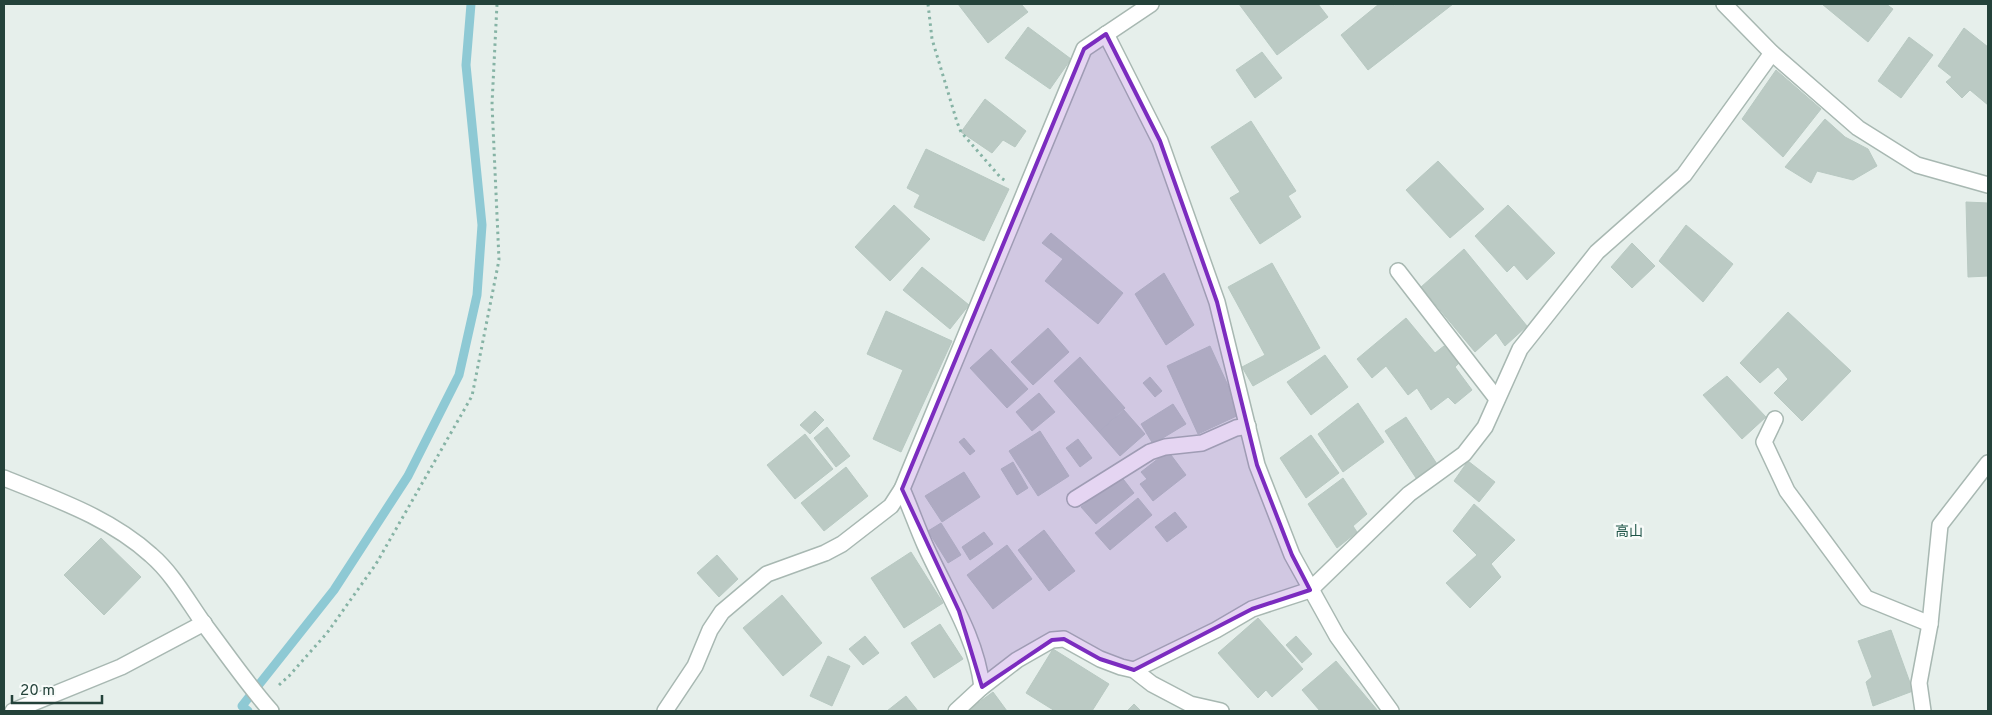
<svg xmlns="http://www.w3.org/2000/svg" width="1992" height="715" font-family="Overpass,'Noto Sans JP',sans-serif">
<rect width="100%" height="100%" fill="#e6efeb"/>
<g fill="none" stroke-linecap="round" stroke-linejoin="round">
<path stroke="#8ec9d4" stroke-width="9" d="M248 711 242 706 334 590 408 476 459 375 477 295 482 225 466 65 471 4"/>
</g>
<g fill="#bbcac4" stroke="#b8c9c2">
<path d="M958 4H1021L1028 12 988 43Z"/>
<path d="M1239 4H1318L1328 17 1277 55Z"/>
<path d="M1379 4H1392L1394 6 1397 4H1453L1368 70 1341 35Z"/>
<path d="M1822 4H1886L1893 9 1868 42Z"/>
<path d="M1028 27 1071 59 1050 89 1005 58Z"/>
<path d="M1964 28 1988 47V105L1970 90 1962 98 1946 82 1952 77 1938 66Z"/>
<path d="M1909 37 1933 55 1901 98 1878 81Z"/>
<path d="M1262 52 1282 78 1255 98 1236 70Z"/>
<path d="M1776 70 1821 109 1783 157 1742 119Z"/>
<path d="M985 99 1026 131 1015 147 1003 140 992 153 961 132Z"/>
<path d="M1825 119 1845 137 1868 149 1877 166 1853 180 1817 171 1811 183 1785 167Z"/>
<path d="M1251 121 1296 191 1288 196 1301 217 1260 244 1230 198 1240 192 1211 147Z"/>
<path d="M926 149 1009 189 984 241 914 207 920 195 907 188Z"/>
<path d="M1438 161 1484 209 1450 238 1406 190Z"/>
<path d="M1966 202 1988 203V276L1968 277Z"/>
<path d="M894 205 930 239 890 281 855 247Z"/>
<path d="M1508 205 1555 253 1527 280 1514 265 1507 272 1475 236Z"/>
<path d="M1686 225 1733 264 1703 302 1659 261Z"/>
<path d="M1051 233 1123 293 1098 324 1045 281 1063 259 1042 243Z"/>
<path d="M1632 243 1655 266 1632 288 1611 267Z"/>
<path d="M1464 249 1527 326 1505 346 1496 333 1475 352 1421 287Z"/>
<path d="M1272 263 1320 348 1253 386 1242 367 1265 355 1228 287Z"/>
<path d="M922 267 969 305 950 329 903 290Z"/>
<path d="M1164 273 1194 325 1166 345 1135 294Z"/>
<path d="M886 311 952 341 901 452 873 439 903 370 867 354Z"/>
<path d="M1788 312 1851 371 1802 421 1774 393 1788 379 1778 367 1760 383 1740 363Z"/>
<path d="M1406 318 1435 353 1444 346 1459 363 1455 367 1472 390 1455 404 1448 397 1431 410 1417 388 1408 395 1386 366 1372 378 1357 359Z"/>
<path d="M1048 328 1069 352 1033 385 1011 362Z"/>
<path d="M1210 346 1241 414 1198 434 1167 366Z"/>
<path d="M991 349 1028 389 1007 408 970 368Z"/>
<path d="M1325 355 1348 387 1311 415 1287 382Z"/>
<path d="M1080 357 1125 408 1099 432 1054 381Z"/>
<path d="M1727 376 1766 417 1742 439 1703 395Z"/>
<path d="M1150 377 1162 391 1155 397 1143 383Z"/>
<path d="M1039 393 1055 412 1032 431 1016 412Z"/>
<path d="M1358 403 1384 442 1343 472 1318 434Z"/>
<path d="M1173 404 1186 424 1153 444 1141 424Z"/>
<path d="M1124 410 1145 434 1120 456 1099 432Z"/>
<path d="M815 411 824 420 810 434 800 425Z"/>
<path d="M1406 417 1437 464 1416 478 1385 431Z"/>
<path d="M827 427 850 456 836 467 814 438Z"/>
<path d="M1040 431 1069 476 1038 496 1009 451Z"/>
<path d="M805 434 833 469 795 499 767 465Z"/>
<path d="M1311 435 1339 473 1306 498 1280 458Z"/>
<path d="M964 438 975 451 970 455 959 442Z"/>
<path d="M1078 439 1092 458 1080 467 1066 448Z"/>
<path d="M1168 451 1186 475 1153 501 1140 484 1147 479 1141 472Z"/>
<path d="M1468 461 1495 482 1479 502 1454 481Z"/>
<path d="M1013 462 1028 488 1017 495 1001 469Z"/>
<path d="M846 467 868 496 824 531 801 503Z"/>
<path d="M964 472 980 497 942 522 925 496Z"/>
<path d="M1120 475 1134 493 1096 524 1081 507Z"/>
<path d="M1343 478 1367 514 1353 526 1357 532 1337 548 1308 504Z"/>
<path d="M1138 498 1152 515 1110 550 1095 533Z"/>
<path d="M1474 504 1515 540 1491 564 1501 577 1470 608 1446 583 1477 555 1453 531Z"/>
<path d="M1175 512 1187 527 1167 542 1155 527Z"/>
<path d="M941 523 961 555 948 563 928 531Z"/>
<path d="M1044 530 1075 571 1049 591 1018 550Z"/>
<path d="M984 532 993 544 970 560 962 547Z"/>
<path d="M101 538 141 577 104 615 64 575Z"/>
<path d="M1007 545 1032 579 993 609 967 575Z"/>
<path d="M911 552 943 603 904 628 871 578Z"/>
<path d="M717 555 738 579 719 597 697 573Z"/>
<path d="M782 595 822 643 783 676 743 628Z"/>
<path d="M1258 618 1303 669 1272 697 1266 690 1258 698 1218 653Z"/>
<path d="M940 624 963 659 934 678 911 643Z"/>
<path d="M1891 630 1913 691 1873 706 1866 682 1872 677 1858 641Z"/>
<path d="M865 636 879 653 863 665 849 649Z"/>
<path d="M1296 636 1312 654 1302 663 1286 645Z"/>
<path d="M1053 649 1109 684 1092 711H1055L1026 693Z"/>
<path d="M828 656 850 666 832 706 810 696Z"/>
<path d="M1336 661 1378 711H1320L1302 690Z"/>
<path d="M993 692 1007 711H967Z"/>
<path d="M906 696 918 711H887Z"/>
<path d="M1134 704 1141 711H1127Z"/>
</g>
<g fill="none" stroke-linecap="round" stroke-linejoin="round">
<defs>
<path id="lane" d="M1398 271 1497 399"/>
<g id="street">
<path d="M1724 4 1772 53 1858 128 1917 165 1988 185"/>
<path d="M1106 34 1160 141 1217 302 1257 465 1292 555 1337 636 1391 711"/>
<path d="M1775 419 1764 442 1787 491 1866 598 1930 624"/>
<path d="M4 478C55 499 109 517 151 555 173 574 187 600 204 624 226 653 247 684 271 711"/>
<path d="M902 489C910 507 917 527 925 545 946 592 976 636 982 687"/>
<path d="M1075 499 1150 452 1165 447 1202 443 1236 428 1248 426"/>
<path d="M1134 670 1216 630 1252 609 1310 590 1409 494 1464 454 1485 427 1520 349 1597 252 1684 175 1772 53"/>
<path d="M13 711 121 667 204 623"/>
<path d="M665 711 695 666 710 630 722 612 767 574 825 553 842 544 891 506 902 489 1084 49 1151 4"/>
<path d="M956 711 982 687 1017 660 1052 640 1064 639 1100 659 1121 667 1134 670 1152 684 1190 704 1221 711"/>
<path d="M1923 711 1919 683 1930 624 1940 525 1988 463"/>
</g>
</defs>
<use href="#lane" stroke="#a8b8b2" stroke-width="18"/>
<use href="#street" stroke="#a8b8b2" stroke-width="18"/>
<g stroke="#86b3a5" stroke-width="3" stroke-dasharray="2.5 4" stroke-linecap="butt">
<path d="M928 4 932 39 957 122 961 132 1001 178 1006 181"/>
<path d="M279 685 289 676 327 633 376 564 472 396 499 260 492 104 497 4"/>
</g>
<use href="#lane" stroke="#fff" stroke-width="15"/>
<use href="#street" stroke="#fff" stroke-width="15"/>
</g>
<path fill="#7b2cbf" fill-opacity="0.2" stroke="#7b2cbf" stroke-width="4" stroke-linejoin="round" d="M1106 34 1160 141 1217 302 1257 465 1292 555 1310 590 1252 609 1134 670 1100 659 1064 639 1052 640 982 687 959 611 902 489 1084 49Z"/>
<g text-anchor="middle" stroke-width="5" stroke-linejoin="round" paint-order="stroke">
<g font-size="14" fill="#1f5548" stroke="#f7fbf9">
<text x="1629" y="536">高山</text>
</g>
</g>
<rect width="1992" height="715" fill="none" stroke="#24423a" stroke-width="10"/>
<path d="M12 695v8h90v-8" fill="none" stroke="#24423a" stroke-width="2.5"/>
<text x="20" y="695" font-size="15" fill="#24423a" stroke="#f7fbf9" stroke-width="4" paint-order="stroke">20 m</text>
</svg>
